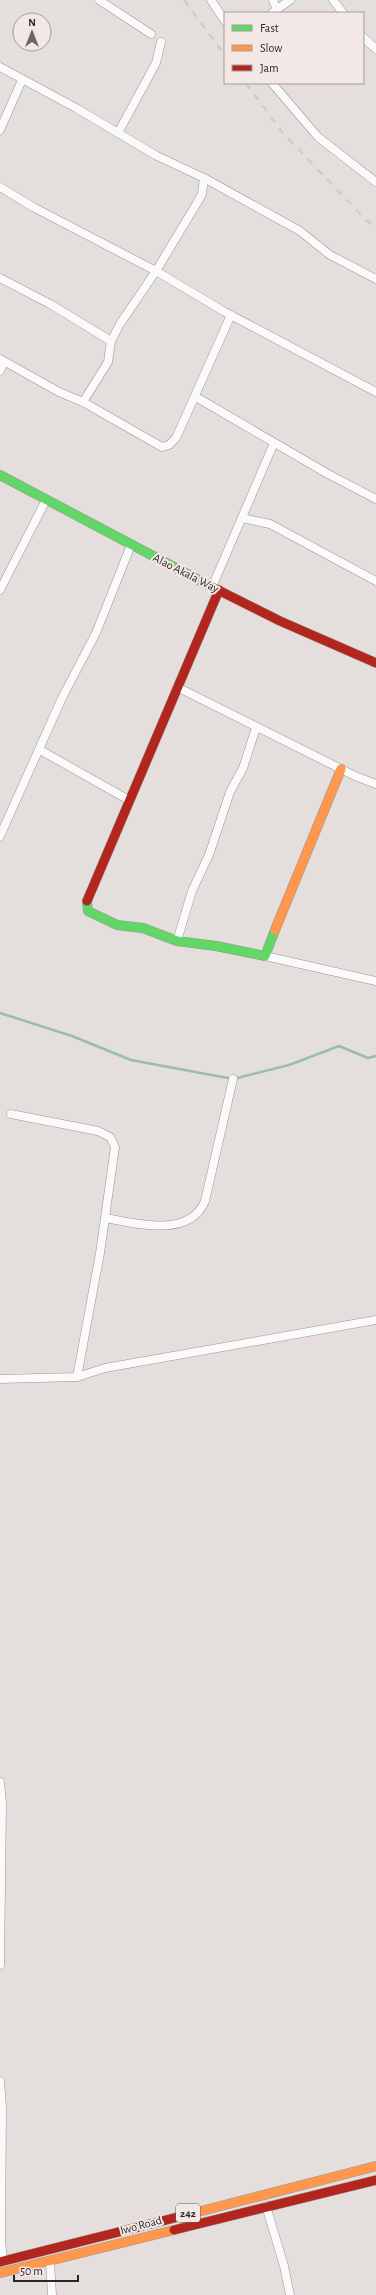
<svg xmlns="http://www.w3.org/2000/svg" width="376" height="2295" font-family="'Alegreya Sans',sans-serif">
<rect width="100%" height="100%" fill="#e4dedd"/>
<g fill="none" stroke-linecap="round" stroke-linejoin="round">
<path stroke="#9abea7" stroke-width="2.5" d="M0 1013 72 1036 131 1060 233 1079 289 1065 339 1046 368 1058 376 1056"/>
<defs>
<g id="street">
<path d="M99 0 151 34"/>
<path d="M211 0 225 21"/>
<path d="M273 0 277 10"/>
<path d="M333 0 343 13"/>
<path d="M272 13 290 0"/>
<path d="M363 37 376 49"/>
<path d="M0 67 76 108 157 156 204 178 300 231 330 255 376 279"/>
<path d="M272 83 318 137 376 182"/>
<path d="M0 130 22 80"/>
<path d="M118 133 156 63 161 42"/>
<path d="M204 178 202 194 197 203 156 271 225 312 376 392"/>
<path d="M0 187 33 207 156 271 120 324 111 341 108 362 83 402"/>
<path d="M0 278 50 304 111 341"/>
<path d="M0 359 59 392 83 402 162 447 169 445 176 438 231 315"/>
<path d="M0 371 4 362"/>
<path d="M196 397 328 474 376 499"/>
<path d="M242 518 270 524 376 581"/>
<path d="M212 587 274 443"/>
<path d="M0 590 46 500"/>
<path d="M177 687 355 776 376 784"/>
<path d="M40 750 127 799"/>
<path d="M0 836 62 698 96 633 131 545"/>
<path d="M177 941 192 891 209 855 230 792 243 768 256 728"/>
<path d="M265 956 376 981"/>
<path d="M11 1114 98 1131 110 1137 115 1147 100 1253 77 1377"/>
<path d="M106 1218C136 1224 190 1238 205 1201L233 1079"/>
<path d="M0 1379 77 1377 105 1368 376 1320"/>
<path d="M0 1782 2 1803 0 1965"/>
<path d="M0 2081 2 2107 1 2239 3 2261"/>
<path d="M266 2206 284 2266 290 2295"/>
<path d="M50 2261 52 2295"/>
</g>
<g id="fast">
<path d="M0 475 208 585"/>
<path d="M87 901 88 911 117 925 143 928 177 941 216 946 265 956 275 930"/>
</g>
<g id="slow">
<path d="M275 930 341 769"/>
<path d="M186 2215 376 2166"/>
<path d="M0 2273 174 2230"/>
</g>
<g id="jam">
<path d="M208 585 280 621 376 663"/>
<path d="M87 901 219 590"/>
<path d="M174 2230 376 2180"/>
<path d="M0 2262 186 2215"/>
</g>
</defs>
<use href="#street" stroke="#999594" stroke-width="9"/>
<use href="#fast" stroke="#999594" stroke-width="10"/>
<use href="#slow" stroke="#999594" stroke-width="10"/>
<use href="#jam" stroke="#999594" stroke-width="10"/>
<use href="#street" stroke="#fbfafa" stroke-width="8"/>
<use href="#fast" stroke="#63d668" stroke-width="9"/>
<use href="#slow" stroke="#ff974d" stroke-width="9"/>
<use href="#jam" stroke="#b3261e" stroke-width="9"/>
<g stroke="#cfcdcc" stroke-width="2.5" stroke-dasharray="7 7" stroke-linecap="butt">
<path d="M184 0 225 55"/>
<path d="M246 83 282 132 366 220 376 227"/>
</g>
</g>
<g text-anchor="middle" stroke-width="4" stroke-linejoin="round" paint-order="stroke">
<rect fill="#f4e8e7" stroke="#676160" stroke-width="1" x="176" y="2204" width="24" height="18" rx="3"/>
<g font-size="11" font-weight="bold" fill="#2b2726">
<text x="188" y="2217">242</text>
</g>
<g font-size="12" fill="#2b2726" stroke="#f4e8e7">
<text transform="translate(186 573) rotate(27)" y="4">Alao Akala Way</text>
<text transform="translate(141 2225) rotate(-15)" y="4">Iwo Road</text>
</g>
</g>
<rect x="224" y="12" width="140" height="72" fill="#f4e8e7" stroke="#a49b9a"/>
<rect x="232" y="25" width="20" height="6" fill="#63d668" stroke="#a49b9a"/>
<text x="260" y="32" font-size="12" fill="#2b2726">Fast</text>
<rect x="232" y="45" width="20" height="6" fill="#ff974d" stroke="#a49b9a"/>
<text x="260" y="52" font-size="12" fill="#2b2726">Slow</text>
<rect x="232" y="65" width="20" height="6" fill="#b3261e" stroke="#a49b9a"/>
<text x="260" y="72" font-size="12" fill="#2b2726">Jam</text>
<g transform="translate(32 32)"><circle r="19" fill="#f4e8e7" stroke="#a49b9a"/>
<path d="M0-3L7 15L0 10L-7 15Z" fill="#6c6766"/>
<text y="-6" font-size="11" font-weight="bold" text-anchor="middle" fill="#2b2726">N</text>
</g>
<path d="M14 2275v6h64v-6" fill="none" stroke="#2b2726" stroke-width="2"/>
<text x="20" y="2275" font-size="12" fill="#2b2726" stroke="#f4e8e7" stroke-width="3" paint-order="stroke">50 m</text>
</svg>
